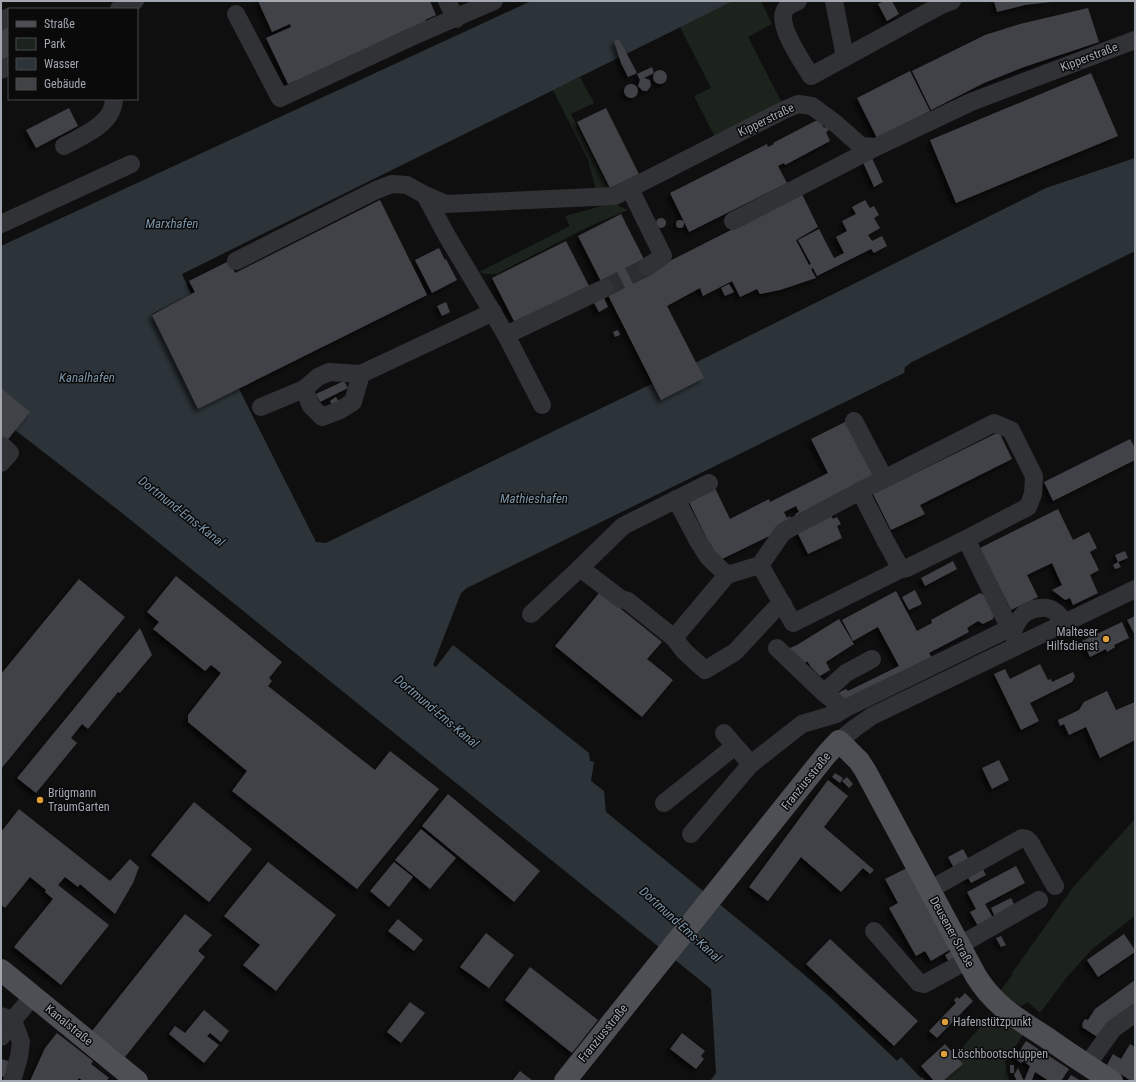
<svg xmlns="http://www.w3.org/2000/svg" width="1136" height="1082" font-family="'Roboto Condensed',sans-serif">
<defs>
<filter id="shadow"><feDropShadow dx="-3.5" dy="3.5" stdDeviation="2" flood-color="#0009"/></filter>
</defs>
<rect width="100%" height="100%" fill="#0f0f10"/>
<g fill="#1c231d">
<path d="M733 1H761L772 24 748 37 782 103 715 137 694 96 711 88 680 27Z"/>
<path d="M580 77 594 103 571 114 610 190H596L588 160 553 90Z"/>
<path d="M613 203 628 210 590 226 497 274H485L479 272 570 226 565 216Z"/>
<path d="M1135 819V916L1092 949 1067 977 1040 1013 1028 1002 1021 1006 1009 999 1000 991 1013 974 1012 973 1074 886Z"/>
<path d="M988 1018H999L1023 1035 1005 1062 1009 1081H943L960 1066V1050Z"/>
</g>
<path fill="#2c3439" d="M531 1H733L182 274 191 294 152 314 198 409 239 389 316 542 326 543 558 429 691 365 1046 188 1135 158V251L912 362 905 367 904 373 467 588 461 593 459 598 433 665 436 667 453 645 589 753 590 761 594 762 591 781 604 791 606 812 767 943 830 997 897 1061 901 1057 921 1078 922 1077 926 1081H710L716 1073 711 989 122 513 1 419V246Z"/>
<g fill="#414246" filter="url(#shadow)">
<path d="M258 1H430L436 15 425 20 428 26 288 84 266 38 291 27 290 24 272 32Z"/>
<path d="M884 1H892L899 14 887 21 878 4Z"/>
<path d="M994 1H1050L1051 2 1025 5 997 12Z"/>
<path d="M1088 8 1099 42 1024 67 984 83 931 110 912 71 985 35 1020 24Z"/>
<path d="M7 26 9 30V58L1 62V29Z"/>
<path d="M619 39 637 73 628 77 621 63 614 41Z"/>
<path d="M652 67 654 73 644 78 650 80 651 86 647 91H643L638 86 640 80 637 74Z"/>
<circle cx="660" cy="77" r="7"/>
<path d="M910 71 930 111 877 138 857 98Z"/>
<path d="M1091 73 1118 136 956 203 930 140Z"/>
<circle cx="631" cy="91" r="7"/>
<path d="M69 108 78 126 36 148 26 130Z"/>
<path d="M606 108 639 174 610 188 577 122Z"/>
<path d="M819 119 824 128 827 126 829 130 826 132 830 141 785 165 784 163 778 166 787 183 689 232 670 193 767 144 768 147 774 144 773 143Z"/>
<path d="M872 158 883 182 874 187 863 162Z"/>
<path d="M802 194 818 227 796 240 809 265 811 264 798 240 819 229 834 258 844 253 836 237 847 231 842 221 856 214 852 207 865 200 870 208 874 206 879 215 874 218 880 228 868 235 872 241 882 236 887 246 874 253 871 249 817 276 813 268 811 269 816 278 780 290 760 294 757 289 740 297 732 281 703 296 700 288 667 306 704 378 661 400 578 236 621 214 650 271Z"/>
<path d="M380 200 427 295 198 409 152 315 195 292 189 281 229 261 235 273Z"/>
<circle cx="661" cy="223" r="5"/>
<circle cx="680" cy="224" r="4"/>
<path d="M566 241 589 286 515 323 492 278Z"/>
<path d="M439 248 445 260 446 259 457 280 432 293 415 260Z"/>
<path d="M729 284 734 292 725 296 721 288Z"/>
<path d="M604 298 608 307 599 312 594 303Z"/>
<path d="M446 302 450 312 442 316 437 306Z"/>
<path d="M618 330 620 335 615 337 613 332Z"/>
<path d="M344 381 348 388 320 402 316 394Z"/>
<path d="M1 388 30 412 1 448Z"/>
<path d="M336 397 339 402 332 405 330 401Z"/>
<path d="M847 421 876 476 798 519 795 514 799 512 796 506 784 512 787 518 790 516 794 524 718 561 688 500 714 486 730 519 769 499 770 502 828 473 811 439Z"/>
<path d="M999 432 1012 459 920 505 925 514 891 530 873 494Z"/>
<path d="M1130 439 1135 448V460L1053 501 1044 482Z"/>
<path d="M1058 509 1073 540 1089 532 1097 548 1090 552 1099 570 1090 575 1098 593 1073 605 1070 598 1065 600 1052 590 1062 585 1052 563 1027 575 1038 597 1011 610 980 548Z"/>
<path d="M831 515 833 519 837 517 841 524 837 526 842 538 808 554 797 532Z"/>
<path d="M1125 551 1128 558 1118 562 1121 567 1115 569 1113 565 1118 562 1115 555Z"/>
<path d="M953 561 957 569 925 586 921 578Z"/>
<path d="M176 576 282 662 269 678 272 681 268 686 375 770 390 751 439 789 357 889 232 791 247 771 188 722V715L221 673 211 665 205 671 153 629 159 622 147 612Z"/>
<path d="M79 579 125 617 1 769V674Z"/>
<path d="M915 590 922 604 909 610 902 597Z"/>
<path d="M896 591 917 631 932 623 931 620 980 593 984 595 995 612 993 619 983 624 978 621 967 628 969 632 929 653 933 660 848 701 839 695 838 693 846 689 848 691 899 666 878 627 853 641 842 620Z"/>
<path d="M600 592 662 642 647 659 673 680 642 717 555 646Z"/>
<path d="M1135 616V635L1127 620Z"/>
<path d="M839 619 854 644 826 662 830 670 820 676 811 667 807 661 804 664 788 649 797 645Z"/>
<path d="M1122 622 1129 638 1114 645 1115 647 1107 652 1106 649 1090 657 1082 641Z"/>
<path d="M140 628 152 655 120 693 118 692 88 729 82 724 71 738 77 743 36 793 17 778Z"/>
<path d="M1040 664 1048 680 1051 679 1052 682 1073 672 1075 677 1072 682 1030 703 1039 721 1021 730 994 674 1005 669 1010 679Z"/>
<path d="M1107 691 1116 710 1135 702V740L1100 758 1086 727 1069 735 1064 724 1060 726 1058 720 1079 710 1084 702Z"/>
<path d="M999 760 1009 780 992 789 982 768Z"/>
<path d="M835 773 843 778 840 783 832 777Z"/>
<path d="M847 777 853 784 849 788 842 781Z"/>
<path d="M828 780 848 796 824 827 874 870 870 874 863 868 841 892 801 857 768 901 749 887Z"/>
<path d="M448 794 540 871 514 902 422 826Z"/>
<path d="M194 802 252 849 209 902 151 855Z"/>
<path d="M19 809 110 881 130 859 139 867 133 883 115 914 80 884 78 887 65 877 58 885 109 925 61 985 14 947 53 899 45 892 46 890 30 877 5 908 1 905V832Z"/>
<path d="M421 829 456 858 430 889 395 860Z"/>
<path d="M963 849 969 860 954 868 948 857Z"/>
<path d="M268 862 336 915 276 991 243 965 260 945 224 916Z"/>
<path d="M394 862 413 877 389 907 370 891Z"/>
<path d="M981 866 986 875 971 883 966 874Z"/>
<path d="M1016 866 1025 883 985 904 993 918 978 926 970 912 976 909 967 892Z"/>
<path d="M907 868 951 949 931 961 925 951 916 956 889 908 898 903 885 879Z"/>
<path d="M1011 898 1015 906 995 917 991 908Z"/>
<path d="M185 914 212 935 198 951 205 957 125 1057 92 1031Z"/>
<path d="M398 919 423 940 414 951 388 931Z"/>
<path d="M486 933 514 955 489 988 460 967Z"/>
<path d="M1124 934 1135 950V952L1098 977 1087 960Z"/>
<path d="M1001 936 1006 945 1001 947 996 938Z"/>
<path d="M830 939 918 1021 894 1046 806 964Z"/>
<path d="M952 951 956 958 949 962 945 955Z"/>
<path d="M530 967 598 1020 572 1053 505 1000Z"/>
<path d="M1135 980V1003L1109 1022 1099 1038 1082 1027 1083 1025 1082 1024 1085 1019 1088 1020 1095 1009Z"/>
<path d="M965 993 973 1001 937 1038 929 1031 956 1003 954 1000 957 997 959 999Z"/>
<path d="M410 1002 425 1013 401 1043 387 1032Z"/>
<path d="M204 1010 229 1031 221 1042 210 1033 207 1036 219 1045 204 1063 169 1034 175 1026 185 1033Z"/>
<path d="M57 1033 93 1061 91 1064 109 1078 106 1081H83L79 1078 77 1081H30L45 1048Z"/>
<path d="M682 1033 705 1051 701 1056 704 1059 696 1069 670 1049Z"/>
<path d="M1026 1041 1069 1069 1061 1081H1049L1035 1072 1032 1080 1034 1081H1024L1030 1066 1023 1061 1021 1063 1015 1058Z"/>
<path d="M945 1044 963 1064 943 1081H934L921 1066Z"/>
<path d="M1130 1044 1135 1047V1081H1131L1107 1065 1113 1054 1121 1059Z"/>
<path d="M1 1059 12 1062 8 1078 1 1076Z"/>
<rect x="1010" y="1065" width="4" height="8"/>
<path d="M1018 1068 1024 1081H1017L1014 1075Z"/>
<path d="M520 1071 533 1081H512Z"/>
<path d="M1071 1075 1081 1081H1067Z"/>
</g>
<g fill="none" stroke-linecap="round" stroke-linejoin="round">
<path stroke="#2c2d30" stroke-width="18" stroke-dasharray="18 9" stroke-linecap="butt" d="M605 288 647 267"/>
<g stroke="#313235" stroke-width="18">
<path d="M447 1 456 19"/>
<path d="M798 1C793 4 786 6 784 12 778 27 803 63 811 76L941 5 952 1"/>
<path d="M834 1 845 57"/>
<path d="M119 9 135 1"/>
<path d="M236 14 280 98 411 37 494 1"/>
<path d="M1 21 9 17"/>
<path d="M1 70 9 66"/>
<path d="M64 146C83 135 113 125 114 99"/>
<path d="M630 189 663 256 647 267"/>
<path d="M425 195 447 236 506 335"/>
<path d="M733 221 876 147"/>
<path d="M1 224 131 164"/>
<path d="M236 261 376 190 392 184 407 185 425 195 446 204 615 196 784 110 798 104 812 106 835 123 861 146 876 147 971 102 1135 40"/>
<path d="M361 374 329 372 318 377 304 389 311 406 322 417 340 410 353 402 361 374 493 312"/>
<path d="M542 405 506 335 605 288"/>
<path d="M261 407 304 389"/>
<path d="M854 421 884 478"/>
<path d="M1 463 10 453 3 446"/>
<path d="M709 483 623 526 580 568 621 599 628 601 674 638 684 651 705 670 735 652 774 610 783 604"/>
<path d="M860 491 783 532 760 565 793 623 901 569"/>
<path d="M676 499 698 541 709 558 727 575"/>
<path d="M966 539 907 568 901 569 885 540 860 491 994 423 1011 430 1034 476 1033 494 1028 507 966 539 1012 633"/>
<path d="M531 614 580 568"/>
<path d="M674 638 727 575 760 565"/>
<path d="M1017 641 1012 633C1015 627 1017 621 1022 616 1029 608 1046 605 1054 611 1059 614 1062 619 1065 623"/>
<path d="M777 648 824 693 844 709 1010 628"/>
<path d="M824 693 846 673 872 659"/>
<path d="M724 733 735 746"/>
<path d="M839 741 855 728 872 716 1135 589"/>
<path d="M664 803 735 746 751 764"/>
<path d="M691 834 751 764 802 724 836 714 844 709"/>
<path d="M929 890 1022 838 1027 839 1030 842 1055 886"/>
<path d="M874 931 919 983 924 984 968 960"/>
<path d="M960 945 1039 900"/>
<path d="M1 1016 13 1020 33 996"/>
<path d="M1 1037 13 1020"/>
<path d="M1087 1065 1113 1029 1135 1013"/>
<path d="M12 1081 19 1057 21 1042 13 1020"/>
</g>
<g stroke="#4d4f54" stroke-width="22">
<path d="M1 970 137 1081"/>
<path d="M565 1081 826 755 839 741 859 761 865 770 976 976C995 1007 1020 1020 1050 1040 1070 1054 1091 1068 1112 1081"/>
</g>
</g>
<g fill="#dda03b" stroke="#0a0a0b" stroke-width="1.5">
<circle cx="1106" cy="639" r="4"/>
<circle cx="40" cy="800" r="4"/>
<circle cx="945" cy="1022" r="4"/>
<circle cx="944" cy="1054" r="4"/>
</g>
<g text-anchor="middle" stroke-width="3" stroke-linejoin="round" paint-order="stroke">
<g font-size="12" fill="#a2a7b0" stroke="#0a0a0b">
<text transform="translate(1089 57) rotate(-21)" y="4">Kipperstraße</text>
<text transform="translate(766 120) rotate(-26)" y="4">Kipperstraße</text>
<text transform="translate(806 781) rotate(-51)" y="4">Franziusstraße</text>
<text transform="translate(952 932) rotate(61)" y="4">Deusener Straße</text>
<text transform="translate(69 1025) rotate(39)" y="4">Kanalstraße</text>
<text transform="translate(603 1033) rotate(-51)" y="4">Franziusstraße</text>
</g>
<g font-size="12" fill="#a2a7b0" stroke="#0a0a0b" text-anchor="start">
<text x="1098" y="636" text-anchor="end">Malteser<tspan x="1098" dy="14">Hilfsdienst</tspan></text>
<text x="48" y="797">Brügmann<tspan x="48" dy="14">TraumGarten</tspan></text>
<text x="953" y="1026">Hafenstützpunkt</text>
<text x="952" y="1058">Löschbootschuppen</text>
</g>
<g font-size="13" font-style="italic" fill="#7c95a8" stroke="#0a0a0b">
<text x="172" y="228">Marxhafen</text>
<text x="87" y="382">Kanalhafen</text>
<text x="534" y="503">Mathieshafen</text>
<text transform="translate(182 511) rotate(38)" y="5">Dortmund-Ems-Kanal</text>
<text transform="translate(437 711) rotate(40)" y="5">Dortmund-Ems-Kanal</text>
<text transform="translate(681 924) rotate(42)" y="5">Dortmund-Ems-Kanal</text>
</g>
</g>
<rect width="1136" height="1082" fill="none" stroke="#a2a7b0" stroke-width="4"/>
<rect x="8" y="8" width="130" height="92" fill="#0a0a0b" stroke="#47494d"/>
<rect x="16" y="21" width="20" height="6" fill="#4d4f54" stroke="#47494d"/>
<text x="44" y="28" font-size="12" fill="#a2a7b0">Straße</text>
<rect x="16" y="38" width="20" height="12" fill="#1c231d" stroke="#47494d"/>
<text x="44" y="48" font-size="12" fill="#a2a7b0">Park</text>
<rect x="16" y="58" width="20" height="12" fill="#2c3439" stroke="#47494d"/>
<text x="44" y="68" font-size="12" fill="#a2a7b0">Wasser</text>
<rect x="16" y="78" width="20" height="12" fill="#414246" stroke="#47494d"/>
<text x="44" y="88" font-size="12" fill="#a2a7b0">Gebäude</text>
</svg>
